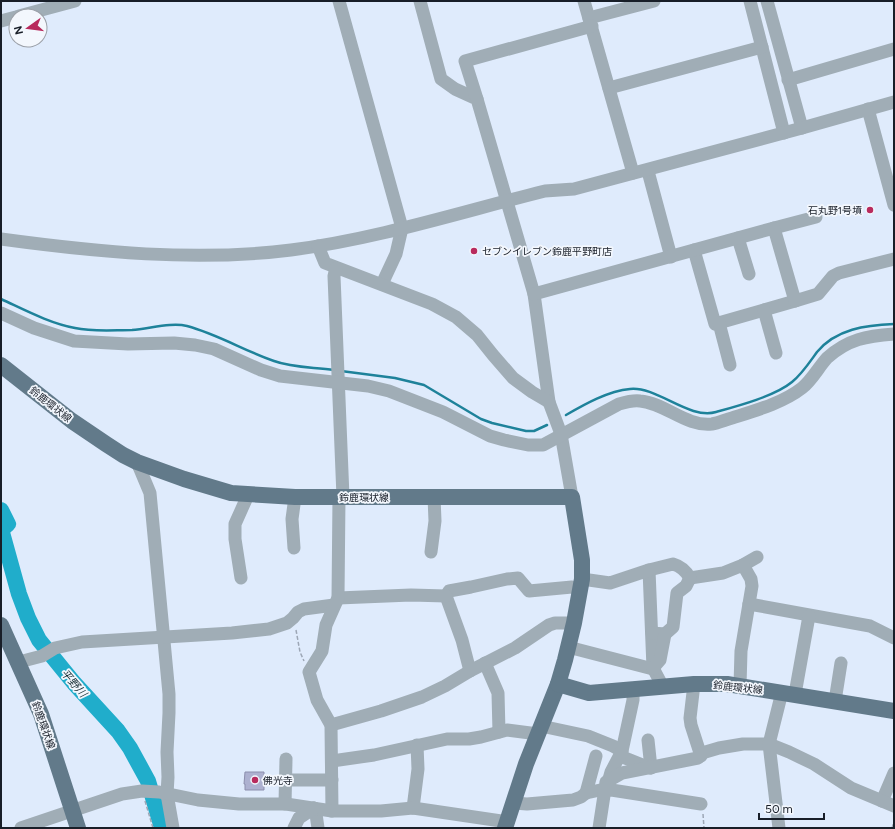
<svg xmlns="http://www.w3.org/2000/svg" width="895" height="829" font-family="Figtree,'Noto Sans JP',sans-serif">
<rect width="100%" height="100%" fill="#dfebfc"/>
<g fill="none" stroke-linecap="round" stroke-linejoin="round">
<g stroke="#1e829a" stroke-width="2.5">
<path d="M1 299C25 310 49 323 75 328 93 332 113 330 132 330 149 329 171 322 187 326 217 334 245 351 274 361 293 368 314 367 334 370"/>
<path d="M341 371 395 378 424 385 481 419 492 423 526 431H534L547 425"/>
<path d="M566 415C585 404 608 391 630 389 657 386 689 420 716 412 738 406 775 396 792 382 802 374 809 363 817 352 836 329 866 325 894 324"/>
</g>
<g stroke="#20adcb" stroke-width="16">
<path d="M1 510 8 524 1 530"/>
<path d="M1 529 19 594 28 618 39 640 74 683 118 731 130 748 148 781 162 828"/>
</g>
</g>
<path fill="#adb1d0" stroke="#8c8fad" d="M245 772H264V776H267V784H264V790H245V784H244Z"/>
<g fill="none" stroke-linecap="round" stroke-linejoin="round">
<g stroke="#9da7b6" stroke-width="1.5" stroke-dasharray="4 2" stroke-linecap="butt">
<path d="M296 630 300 652 304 661"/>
<path d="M145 801 153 828"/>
<path d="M703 814 704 828"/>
<path d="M892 828 894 822"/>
</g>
<g stroke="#a0adb6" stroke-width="13">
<path d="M339 1 402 228 396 254 382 284"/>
<path d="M420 1 441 79 455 89 477 99 534 294 549 402 561 434 572 497"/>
<path d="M584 1 633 173"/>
<path d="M750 1 784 133"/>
<path d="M767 1 802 128"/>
<path d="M19 16 75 1"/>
<path d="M589 18 654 1"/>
<path d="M1 21 16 17"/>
<path d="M788 80 894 49"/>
<path d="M609 88 762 47"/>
<path d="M477 99 465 61 592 26"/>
<path d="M868 109 894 205"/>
<path d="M649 175 671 257"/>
<path d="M774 228 816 217"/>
<path d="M738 238 749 274"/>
<path d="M1 239C97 252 195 262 291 250 377 239 461 212 545 191L574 189 802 128 894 102"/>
<path d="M318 246 325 263 432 304 456 317 477 335 493 355 513 378 532 392 549 402"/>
<path d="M694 250 715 324 795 301"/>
<path d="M336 268 334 276 343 497"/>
<path d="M534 294 774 228 795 301 818 294 833 276 839 273 894 259"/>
<path d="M764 310 776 353"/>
<path d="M1 313 34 328 74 341 128 344 174 343 195 345 214 349 261 370 280 376 368 386 389 391 443 412 490 436 504 440 528 445H543L619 404C626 402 633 400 640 401 665 403 686 427 712 424 718 423 725 420 732 418 754 411 783 403 802 388 812 380 818 368 827 358 848 339 867 336 894 334"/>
<path d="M719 323 730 365"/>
<path d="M137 462 150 493 169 694V713L167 752 168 777 167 794 173 828"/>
<path d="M294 548 292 519 295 497"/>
<path d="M431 552 435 521 434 497"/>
<path d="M743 565 757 557"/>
<path d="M649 570 653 668 663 687"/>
<path d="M241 578 235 539V524L248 495"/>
<path d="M582 579 610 583 649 570 673 564C680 566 686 571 690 578L723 573 743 565 751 579 752 586 741 651 740 686"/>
<path d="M446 596 449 591 471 587 507 579 518 578 529 591 572 587 579 590"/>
<path d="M446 596 462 640 470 671"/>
<path d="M338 598 411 595 446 596"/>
<path d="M749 604 870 626 894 638"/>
<path d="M652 633 665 634 673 627 677 593 686 586 690 578"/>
<path d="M568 647 653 669"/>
<path d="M19 662 42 656 55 648 82 642 232 633 269 629 287 623 293 618 298 612 304 609 334 605"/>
<path d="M485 663 498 693 499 732"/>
<path d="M653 668 660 660 665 634"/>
<path d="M694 684 690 718 691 725 701 756"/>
<path d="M795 694 809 616"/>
<path d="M835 701 841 663"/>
<path d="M331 725 381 711 422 697 445 686 470 671 515 648 549 625 555 623H574"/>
<path d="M541 726 588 736 613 746 622 751"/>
<path d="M648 740 651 768"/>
<path d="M620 756 650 768"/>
<path d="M332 761 374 755 447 739H469L481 737 507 730 538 734"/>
<path d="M609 779 611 772 622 751 633 700V690"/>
<path d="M285 780H332"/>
<path d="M586 793 596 756"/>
<path d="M882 801 894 773"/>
<path d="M514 803 527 804 573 800 581 797 586 793 605 789 606 782 622 773 698 758 702 753 719 748 743 744H769L789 752 814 764 851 788 894 806"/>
<path d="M285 804 286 759"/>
<path d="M314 808 316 814 318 828"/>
<path d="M413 808 418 769 417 745"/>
<path d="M332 811 331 725 317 700 309 672 322 651 326 625 338 598 339 497"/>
<path d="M21 828 122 794 142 791 159 792 198 800 239 804H286L332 811H381L413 808 508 822"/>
<path d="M294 828 299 818 314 808"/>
<path d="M599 828 605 789 701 804"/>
<path d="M779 828 769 744 782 692"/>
</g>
<g stroke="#627a8a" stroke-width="16">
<path d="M1 365 72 421 106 444 123 455 137 462 184 479 231 493 295 497H572L582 560V579L574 623 565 660 558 684 526 764 505 828"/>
<path d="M1 625 41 714 78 828"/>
<path d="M558 684 589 693 694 684H727L894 711"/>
</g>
</g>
<g fill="#b82a5d" stroke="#f3f7fd" stroke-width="1.5">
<circle cx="870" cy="210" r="4"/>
<circle cx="474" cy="251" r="4"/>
<circle cx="255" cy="780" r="4"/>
</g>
<g text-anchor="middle" stroke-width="3.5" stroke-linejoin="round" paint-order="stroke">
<g font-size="10" fill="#181e28" stroke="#f3f7fd" text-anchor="start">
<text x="862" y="214" text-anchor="end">石丸野1号墳</text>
<text x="482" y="255">セブンイレブン鈴鹿平野町店</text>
<text x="263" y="784">佛光寺</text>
</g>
<g font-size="10" fill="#181e28" stroke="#f3f7fd">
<text transform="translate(51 404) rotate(38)" y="4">鈴鹿環状線</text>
<text x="364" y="501">鈴鹿環状線</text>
<text transform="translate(738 687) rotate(6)" y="4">鈴鹿環状線</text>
<text transform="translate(44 725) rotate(70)" y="4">鈴鹿環状線</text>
</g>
<g font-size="11" font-style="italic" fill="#192f35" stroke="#f3f7fd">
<text transform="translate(74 683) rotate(49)" y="4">平野川</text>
</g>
</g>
<rect width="895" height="829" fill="none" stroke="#181e28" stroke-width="4"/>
<g transform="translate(28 28) rotate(256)"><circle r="19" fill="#f3f7fd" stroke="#9ba0a8"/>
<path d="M0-3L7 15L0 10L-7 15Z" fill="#b82a5d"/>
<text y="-6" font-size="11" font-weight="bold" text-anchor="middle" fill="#181e28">N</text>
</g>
<path d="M759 813v6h65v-6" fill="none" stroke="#181e28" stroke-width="2"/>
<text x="765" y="813" font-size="12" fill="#181e28" stroke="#f3f7fd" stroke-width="3" paint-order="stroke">50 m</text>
</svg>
